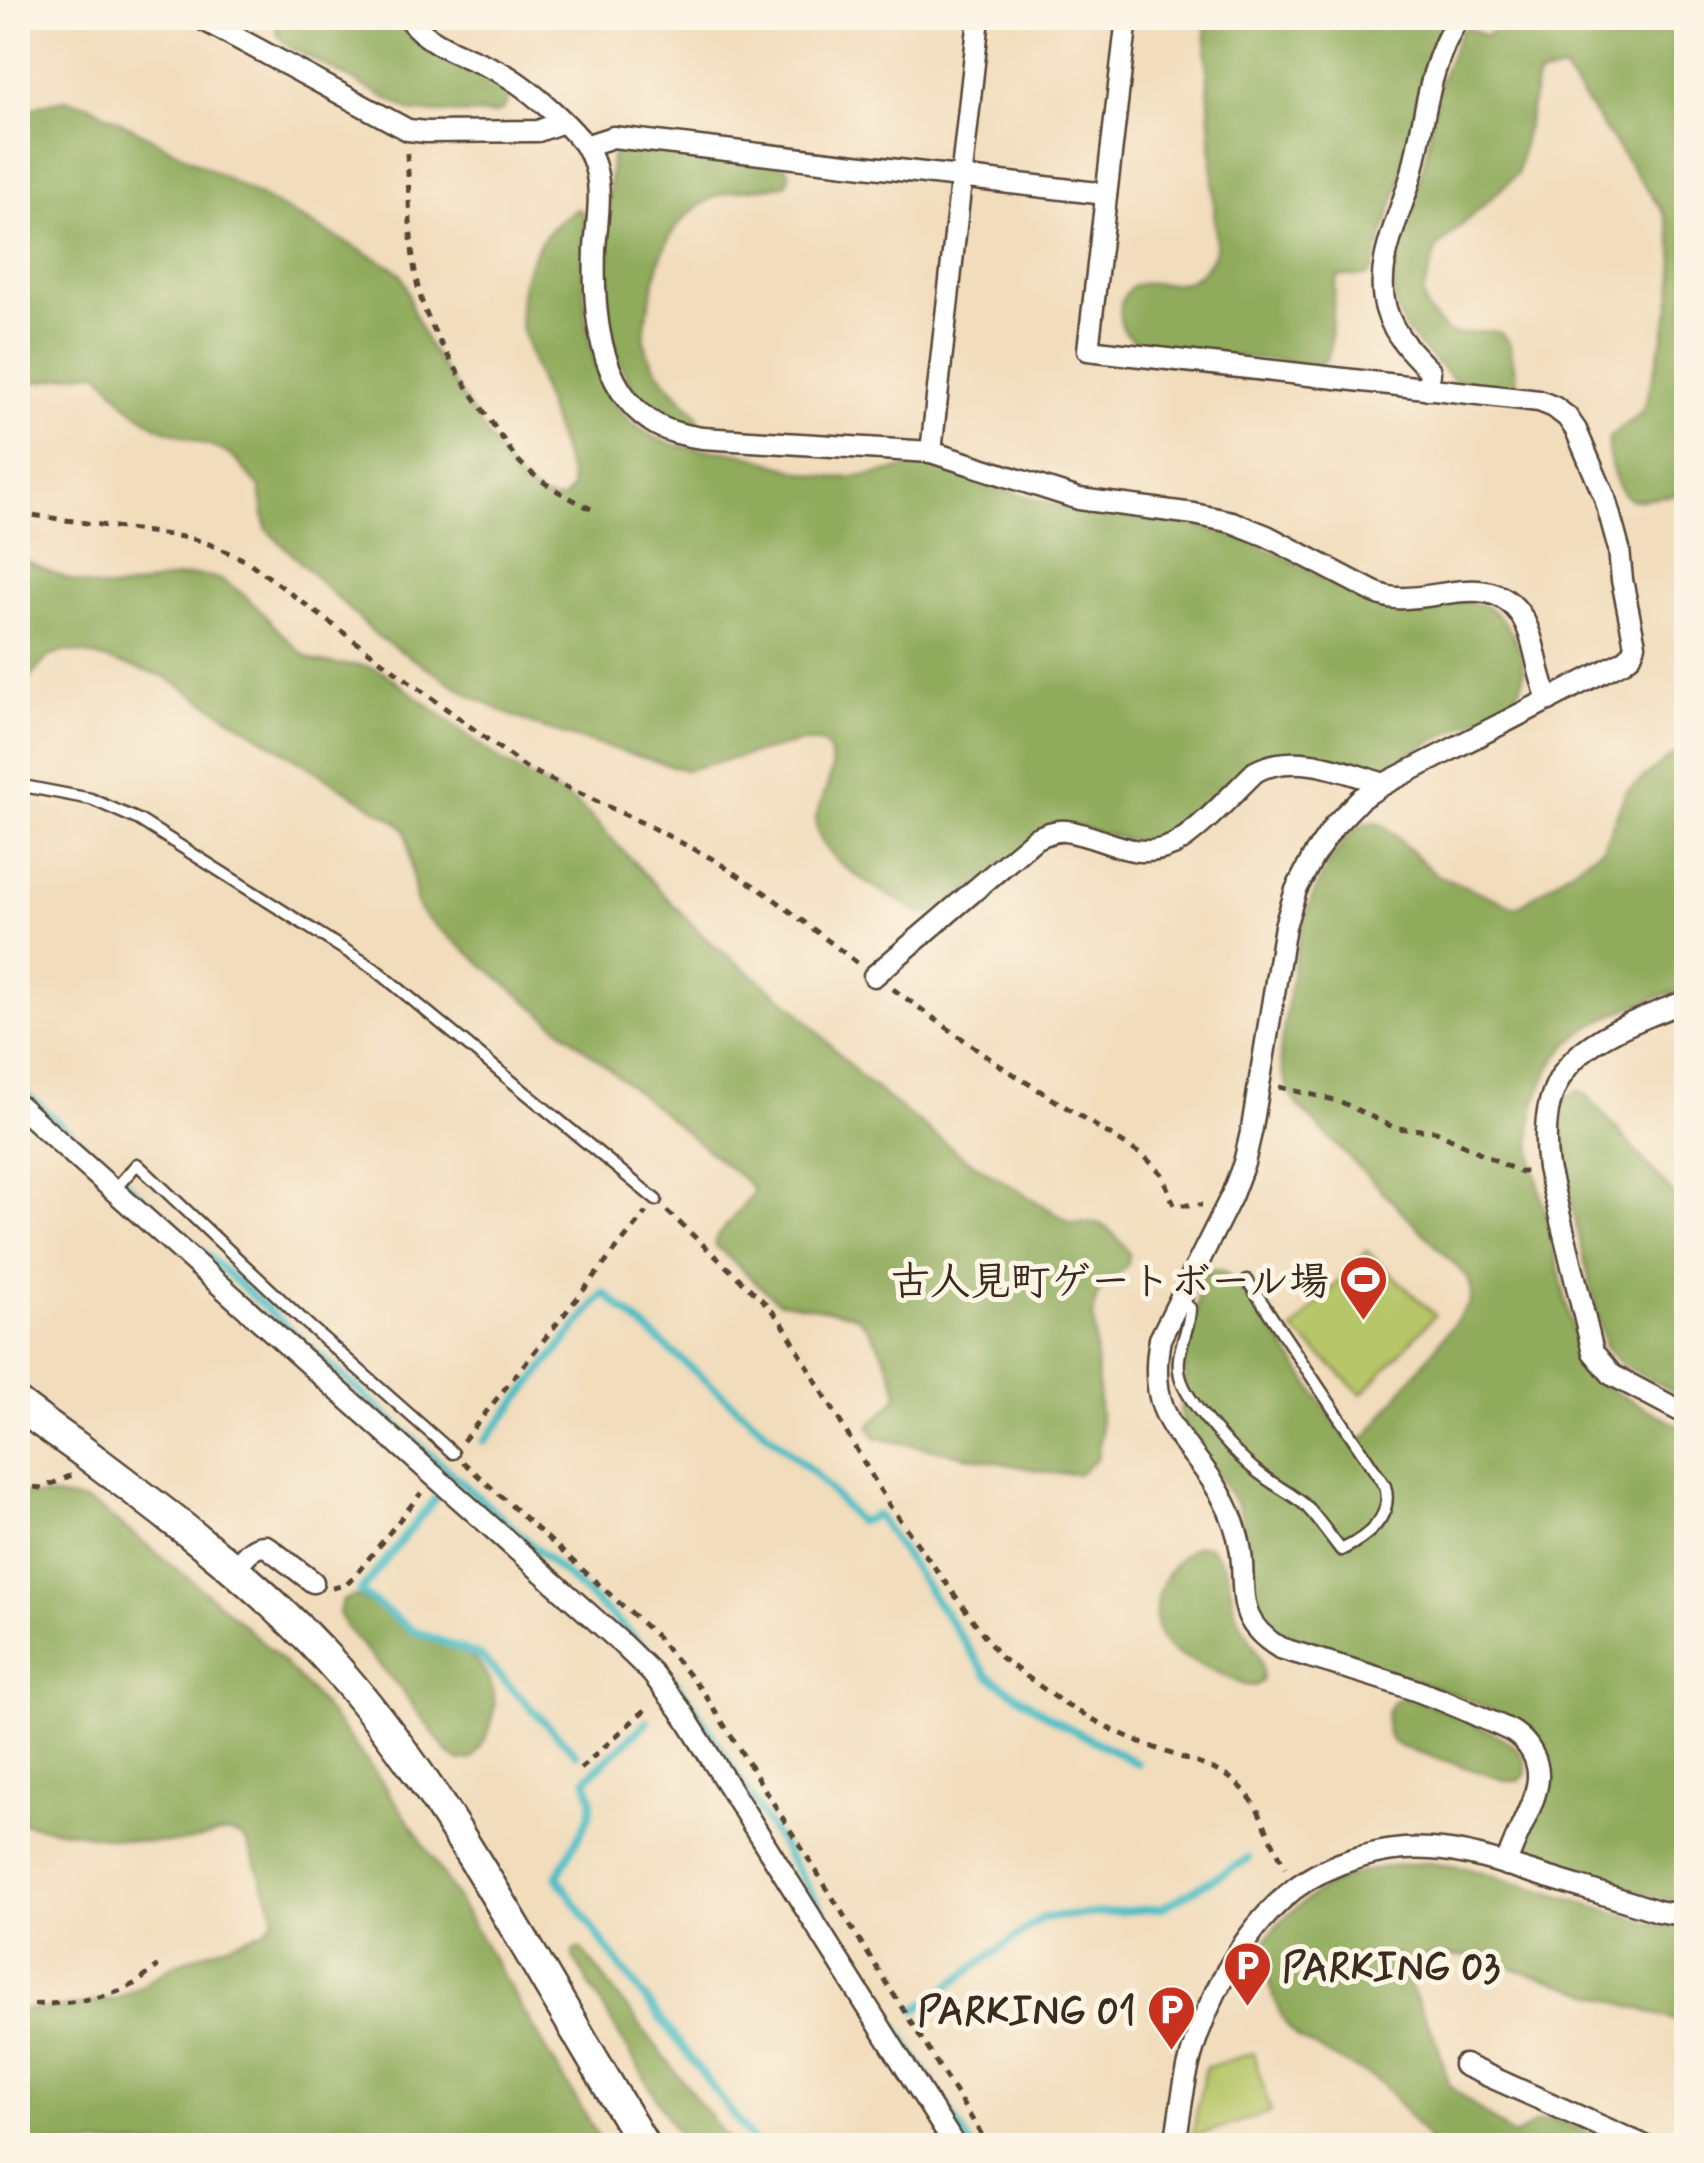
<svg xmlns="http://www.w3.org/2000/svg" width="1704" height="2163" font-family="Mynerve,'Klee One',sans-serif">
<rect width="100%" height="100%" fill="#fcf5e5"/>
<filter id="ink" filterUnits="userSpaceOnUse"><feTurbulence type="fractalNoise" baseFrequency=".01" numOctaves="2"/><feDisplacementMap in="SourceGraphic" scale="20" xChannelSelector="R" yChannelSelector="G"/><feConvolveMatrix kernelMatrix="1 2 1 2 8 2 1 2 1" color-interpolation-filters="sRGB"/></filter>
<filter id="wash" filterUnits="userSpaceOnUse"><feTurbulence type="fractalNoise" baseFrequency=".0048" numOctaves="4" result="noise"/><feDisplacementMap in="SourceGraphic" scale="40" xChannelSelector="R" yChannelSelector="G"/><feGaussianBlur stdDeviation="2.25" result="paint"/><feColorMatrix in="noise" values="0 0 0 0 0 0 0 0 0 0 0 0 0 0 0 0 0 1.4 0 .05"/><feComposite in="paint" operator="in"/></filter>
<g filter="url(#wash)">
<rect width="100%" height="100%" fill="#f1dcbb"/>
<g fill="#b6c668" stroke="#787843" stroke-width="2.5">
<path d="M1367 1251 1435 1315 1362 1394 1293 1330Z"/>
<path d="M1253 2053 1271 2112 1192 2137 1205 2068Z"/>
</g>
<g fill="#90ab5c" stroke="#666a3d" stroke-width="2.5">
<path d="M276 18H396L413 40 432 52 496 81 504 88 508 100 503 110 493 114 413 112 288 46C278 38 275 30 276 18Z"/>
<path d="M1205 18H1446C1420 64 1418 108 1406 158 1397 196 1383 233 1372 270L1367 276H1339L1335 283 1330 349 1326 359 1319 365 1149 347C1134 341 1119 333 1120 315 1122 266 1164 291 1188 281 1202 275 1214 260 1216 245Z"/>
<path d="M1513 18H1686V494L1632 500C1615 490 1606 455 1609 437L1641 413 1646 403C1660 345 1690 269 1663 212L1563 70 1542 75 1537 79 1517 174 1436 249 1423 294 1426 309 1447 332 1456 334 1492 331 1500 333 1505 338 1510 345 1517 382 1513 386 1505 388 1454 380 1419 346 1403 326 1395 304 1392 281 1397 256 1425 159 1439 83 1460 32 1465 28 1471 29 1485 36Z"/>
<path d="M64 100 87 104 394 268 401 275 406 285 412 309 427 343 505 463 520 481 540 496 553 500 564 499 572 488 570 475 521 327C515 282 536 231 577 209L583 212 585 219C582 299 577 414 671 444 691 451 713 448 732 452 765 457 795 474 829 477 863 481 893 468 927 465 979 477 1028 501 1081 511 1130 521 1183 519 1231 535 1270 547 1305 569 1341 588 1356 596 1373 607 1389 610 1423 616 1463 588 1493 611 1512 625 1530 663 1521 686 1517 696 1508 702 1500 707L1383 767 1372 770 1281 754 1173 836 1143 844 1068 824 934 913 926 914 917 911C886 893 816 862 816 820 816 813 820 805 823 798 830 779 836 766 827 747L819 742H801L685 770 545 729 508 714 473 697 377 636 271 534 266 528 260 488 235 459 223 451 157 427 126 404 99 372C71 371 47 385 18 382V117L40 105Z"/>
<path d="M620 148 781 164 787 168 790 175 787 184C762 191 735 186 711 199 666 223 660 255 650 301 647 315 642 331 646 347 652 372 680 395 697 415L699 420 697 423C683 425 666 419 654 410 588 360 608 233 611 160L614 153Z"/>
<path d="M18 558C47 569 80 588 112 589 144 589 179 570 211 577 242 585 265 617 287 639 294 646 302 655 311 659 334 669 360 659 385 673L503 762 576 803 592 818 706 939 794 1007 863 1079 962 1156 1070 1222C1079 1225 1088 1221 1096 1223 1109 1226 1122 1243 1129 1254L1128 1264C1111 1283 1097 1283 1093 1312L1101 1432 1097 1459 1078 1474 1052 1473 876 1438 869 1427C877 1414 894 1408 898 1392 892 1370 872 1323 851 1314L777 1301 718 1248 715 1243 716 1238 752 1195 753 1190 750 1185 425 917 419 909 416 900 407 837 404 828 398 823 164 676 83 653 66 651 48 657 18 691Z"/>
<path d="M1686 744V987C1653 1000 1615 1010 1585 1030 1551 1054 1530 1098 1531 1139 1531 1149 1533 1160 1535 1170L1580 1359 1604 1386 1686 1430V1902L1661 1898 1543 1862C1499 1832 1578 1787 1534 1737 1522 1724 1503 1717 1488 1709 1423 1678 1352 1661 1284 1639L1270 1630 1260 1618 1253 1603 1251 1560 1247 1533 1238 1506 1184 1428 1180 1412 1185 1373 1184 1359 1196 1316 1200 1279 1206 1272 1214 1269 1222 1271 1242 1285 1344 1435 1352 1441 1361 1440 1368 1435 1469 1304C1473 1293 1472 1287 1467 1277L1299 1107C1286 1089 1281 1074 1280 1052 1292 977 1295 909 1341 845 1352 828 1364 817 1385 826L1435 874 1515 907 1523 904 1603 847 1626 792Z"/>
<path d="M1579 1091 1586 1094 1686 1209V1398L1621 1364 1605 1346 1562 1165C1559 1144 1551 1098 1579 1091Z"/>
<path d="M18 1494C47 1497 72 1494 99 1508 169 1562 240 1616 301 1681 375 1762 432 1855 487 1949 526 2014 564 2080 603 2145H18V2010L51 2009 116 1999 140 1987 173 1965 262 1931C272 1925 274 1920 273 1909L248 1844C234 1821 204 1840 183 1842 147 1844 115 1839 80 1833 59 1830 38 1828 18 1822Z"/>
<path d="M1196 1546H1207C1213 1551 1219 1556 1223 1563 1232 1578 1230 1594 1235 1609 1241 1633 1268 1655 1262 1681L1255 1686 1244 1685 1173 1652C1138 1625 1162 1563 1196 1546Z"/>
<path d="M354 1596C377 1603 392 1622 412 1633 431 1643 453 1646 470 1656 480 1662 484 1671 489 1680 502 1707 489 1737 472 1759L459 1761 449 1754 402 1691 345 1626 339 1613 342 1601Z"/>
<path d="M1398 1698C1419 1697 1507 1735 1520 1752 1526 1759 1526 1766 1526 1774L1519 1781H1508L1397 1745C1382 1735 1383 1708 1398 1698Z"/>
<path d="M1430 1863 1465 1868 1655 1924 1686 1930V2024L1475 1956H1424L1416 1960 1405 1975 1437 2042 1449 2084 1456 2091 1513 2136C1524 2133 1530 2124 1541 2120 1556 2114 1596 2136 1608 2145H1433L1382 2083 1298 2038C1281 2023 1277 2005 1270 1984 1267 1974 1263 1964 1263 1953 1263 1940 1273 1930 1282 1921 1327 1877 1368 1865 1430 1863Z"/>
<path d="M581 1949 584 1952 732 2145H684L574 1958 573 1954 575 1950Z"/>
</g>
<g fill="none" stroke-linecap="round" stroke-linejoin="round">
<g stroke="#4fbdc4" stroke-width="8">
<path d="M18 1087 626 1629 661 1663 691 1702 971 2146"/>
<path d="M484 1442 604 1293 815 1474 859 1522 877 1515 987 1675 1056 1721 1137 1763"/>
<path d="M438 1495 360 1592 414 1631 480 1656 576 1754"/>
<path d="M647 1722 586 1779 592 1799 589 1817 557 1877 606 1947 757 2146"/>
<path d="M916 2010 1042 1918 1162 1908 1248 1859"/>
</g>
</g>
</g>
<g filter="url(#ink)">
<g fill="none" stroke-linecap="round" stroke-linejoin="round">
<defs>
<g id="lane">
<path d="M18 785 91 799 139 820 375 969 656 1200"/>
<path d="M114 1190 137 1164 306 1323 453 1453"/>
<path d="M1180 1300 1190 1308C1190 1332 1174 1351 1180 1376 1186 1403 1240 1460 1263 1476 1277 1487 1295 1495 1307 1507 1319 1520 1330 1536 1341 1550 1366 1538 1394 1517 1385 1486L1247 1280"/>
</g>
<g id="street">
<path d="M200 18 408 130 426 132 538 131 563 122"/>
<path d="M408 18C430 47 466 55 498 71 523 83 582 133 592 158 604 186 597 220 595 249 593 308 597 387 652 422 667 432 684 435 702 438L931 452 1079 499 1194 514 1232 522 1267 536 1374 592C1381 595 1388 598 1397 598 1439 601 1493 570 1522 617 1537 642 1536 674 1549 700"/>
<path d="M1127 18 1088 350 1539 401 1554 407 1567 417 1576 430 1605 498 1619 549 1622 580 1635 645 1631 655 1624 661 1384 784 1360 799 1334 826 1313 857 1296 890 1285 926 1252 1128 1244 1163 1231 1197 1160 1339C1143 1430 1198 1441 1229 1511 1236 1527 1241 1545 1242 1563 1244 1604 1241 1624 1280 1648 1346 1668 1415 1686 1478 1716 1489 1721 1502 1726 1513 1732 1528 1742 1539 1759 1538 1778 1537 1802 1513 1839 1506 1865"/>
<path d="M585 146 613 137 1106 194"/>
<path d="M1428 389 1430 371C1412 353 1393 334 1386 309 1373 264 1401 215 1412 173 1426 116 1427 70 1458 18"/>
<path d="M931 452 979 18"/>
<path d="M874 976 1036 838C1046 834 1055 830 1066 831 1104 836 1134 863 1173 845 1197 833 1234 792 1255 772 1294 750 1345 772 1384 784"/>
<path d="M1686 1001C1598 1036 1533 1055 1548 1168L1593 1352 1612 1375 1686 1414"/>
<path d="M18 1105 617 1639 651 1672 680 1709 955 2146"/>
<path d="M234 1570C243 1559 251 1545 266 1546L313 1582"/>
<path d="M1464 2065 1645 2146"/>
<path d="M1175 2146C1181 2108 1185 2069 1198 2034 1217 1981 1250 1924 1294 1889 1331 1861 1385 1846 1431 1849 1466 1851 1501 1863 1534 1873 1576 1886 1617 1898 1658 1911L1686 1916"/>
</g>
<path id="secondary" d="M18 1404C43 1424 71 1442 97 1462 177 1522 259 1584 327 1658 404 1742 463 1839 521 1937 562 2006 603 2076 644 2146"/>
</defs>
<use href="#lane" stroke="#564536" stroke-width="15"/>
<use href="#street" stroke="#564536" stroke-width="25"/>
<use href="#secondary" stroke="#564536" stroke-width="35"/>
<g stroke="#564536" stroke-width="5" stroke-dasharray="8 8" stroke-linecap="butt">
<path d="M1478 25 1481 28 1495 18"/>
<path d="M407 153C410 200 408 264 424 308 443 357 485 411 514 456 536 481 562 494 591 509"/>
<path d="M18 513 190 538 209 544 247 561 526 768 649 826 711 858 770 896 860 965"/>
<path d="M893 989 999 1065 1145 1157 1162 1174 1174 1205H1202"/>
<path d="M1279 1087 1339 1101 1395 1128 1436 1131 1519 1172H1526"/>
<path d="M667 1211 763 1301 781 1321 889 1505 1000 1657 1066 1705 1113 1730 1144 1744 1211 1768 1229 1777 1244 1790 1256 1806 1285 1868"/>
<path d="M463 1441 646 1212"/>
<path d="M463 1462 655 1635 704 1693 989 2146"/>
<path d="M18 1486 42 1488 72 1475"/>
<path d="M332 1588 346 1585 354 1577 421 1493"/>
<path d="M580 1769 649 1706"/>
<path d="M18 2004C52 2006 109 2001 139 1981 145 1977 151 1971 158 1966"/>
</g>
<use href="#lane" stroke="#fff" stroke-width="10"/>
<use href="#street" stroke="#fff" stroke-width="20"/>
<use href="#secondary" stroke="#fff" stroke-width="30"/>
</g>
</g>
<defs>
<symbol id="stadium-pin" viewBox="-11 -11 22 30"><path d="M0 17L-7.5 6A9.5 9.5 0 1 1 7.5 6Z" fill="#c8321e" stroke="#fcf5e5"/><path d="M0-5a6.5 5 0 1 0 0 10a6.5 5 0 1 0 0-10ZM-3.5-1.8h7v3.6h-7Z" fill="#fff"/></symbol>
<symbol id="parking-pin" viewBox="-11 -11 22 30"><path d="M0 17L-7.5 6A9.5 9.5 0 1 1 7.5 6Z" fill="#c8321e" stroke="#fcf5e5"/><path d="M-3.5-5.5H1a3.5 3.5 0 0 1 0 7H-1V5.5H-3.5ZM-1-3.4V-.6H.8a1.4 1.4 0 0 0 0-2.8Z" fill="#fff"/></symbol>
</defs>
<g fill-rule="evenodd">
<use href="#stadium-pin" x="1336" y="1252" width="55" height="75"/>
<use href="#parking-pin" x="1220" y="1938" width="55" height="75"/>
<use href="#parking-pin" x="1144" y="1982" width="55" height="75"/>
</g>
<g text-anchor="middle" stroke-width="10" stroke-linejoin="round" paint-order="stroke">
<g font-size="40" font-weight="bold" fill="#3b2a1e" stroke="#fcf5e5" text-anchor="end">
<text x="1329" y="1294">古人見町ゲートボール場</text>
<text x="1282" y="1980" text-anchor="start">PARKING 03</text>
<text x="1136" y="2024">PARKING 01</text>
</g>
</g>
<rect width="1704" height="2163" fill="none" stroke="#fcf5e5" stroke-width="60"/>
</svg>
